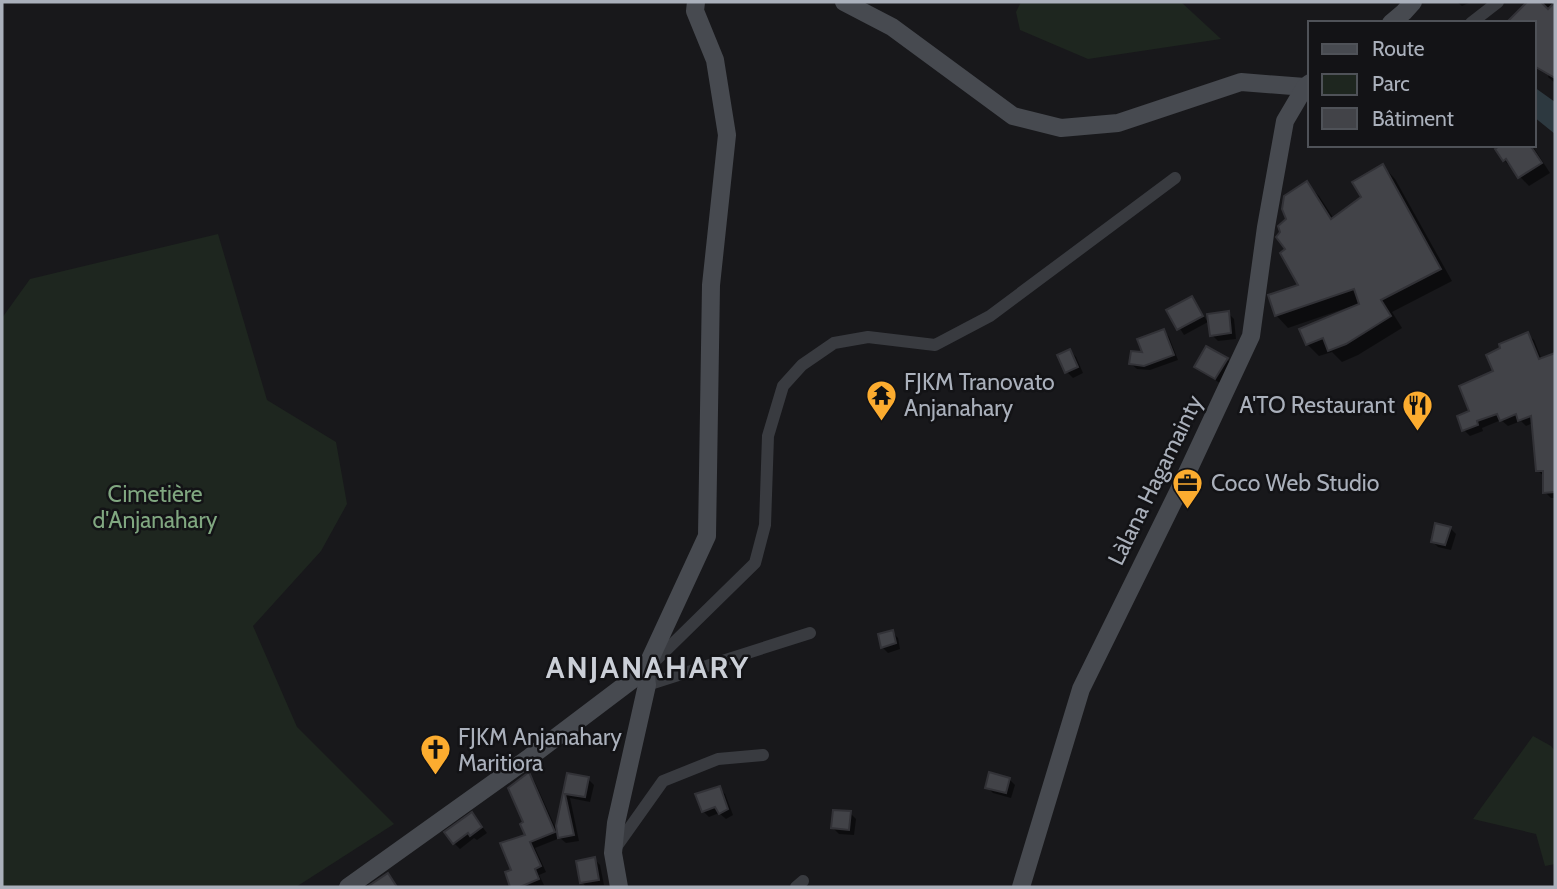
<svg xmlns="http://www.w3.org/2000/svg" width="1557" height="889" font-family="Cabin,sans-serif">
<rect width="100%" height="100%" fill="#18181b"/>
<g fill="#1e261f">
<path d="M1021 2H1181L1221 39 1088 59 1020 30 1016 12Z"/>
<path d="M218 234 267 400 336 442 347 504 321 551 253 626 297 727 394 824 296 887H2V318L30 279Z"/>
<path d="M1533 736 1551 746 1555 751V864L1545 866 1536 834 1473 819Z"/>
</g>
<path fill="#2d3940" d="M1534 87 1555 102V134L1534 117Z"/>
<g fill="#0007">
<path d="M1457 2H1471L1462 6Z"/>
<path d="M1535 2H1555V83L1548 77 1549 74 1534 23H1506L1527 4 1530 7Z"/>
<path d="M1504 145H1532L1550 173 1529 186 1504 160Z"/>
<path d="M1383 166 1395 179 1452 281 1392 312 1402 328 1358 355 1342 362 1332 352 1319 356 1307 344 1353 309 1352 306 1288 328 1276 315 1300 286 1288 249 1289 220 1307 184 1319 196 1334 219 1363 198Z"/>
<path d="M1192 299 1208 322 1184 335 1169 311Z"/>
<path d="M1228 313 1234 319 1236 339 1218 341 1212 335Z"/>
<path d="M1164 331 1169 337 1178 360 1150 370 1137 369 1131 364 1145 354Z"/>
<path d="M1527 334 1534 340 1542 360 1555 355V498H1551L1545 492V477L1538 471 1533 423 1526 426 1521 421 1508 426 1501 420 1482 428 1483 431 1470 436 1464 430 1471 412 1496 372Z"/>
<path d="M1070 351 1076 357 1083 373 1073 378 1067 372Z"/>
<path d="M1227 359 1233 365 1221 384 1196 367Z"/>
<path d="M1450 528 1456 534 1451 550 1438 547 1433 542Z"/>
<path d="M892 632 898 638 900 649 888 653 882 647Z"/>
<path d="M528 774 534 780 557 831 568 775 588 779 594 785 590 802 570 798 579 841 566 843 560 838 535 848 546 872 539 875 544 885 512 887 507 873 513 871 527 836 525 823Z"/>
<path d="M1009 779 1015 785 1011 798 993 793 987 787Z"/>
<path d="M719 788 725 794 733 815 726 819 719 813 709 817 703 811Z"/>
<path d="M850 813 856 819 854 835 839 834 833 828Z"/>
<path d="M478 821 487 833 477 840 474 838 460 849 454 843Z"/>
<path d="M594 859 600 865 604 885 586 887 582 882Z"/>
</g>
<g fill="#424348" stroke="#323237" stroke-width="2">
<path d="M1527 2H1541L1548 9 1555 2V78L1534 66V23H1506Z"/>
<path d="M1501 145H1530L1542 163 1518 178 1506 159 1503 161 1495 149Z"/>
<path d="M1383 164 1441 269 1381 300 1391 316 1346 344 1328 351 1323 338 1306 345 1299 329 1359 304 1354 289 1275 316 1268 295 1298 285 1280 253 1285 249 1276 237 1280 232 1278 226 1286 219 1282 209 1284 196 1307 181 1331 219 1361 197 1352 182Z"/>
<path d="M1192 296 1203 316 1177 330 1166 310Z"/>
<path d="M1229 311 1231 333 1210 336 1207 314Z"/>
<path d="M1164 329 1174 355 1144 366 1129 364 1131 351 1142 352 1137 339Z"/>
<path d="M1528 332 1539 359 1555 353V492L1543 493V471H1536L1531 416 1518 421 1516 414 1500 421 1497 414 1477 421 1478 425 1462 431 1457 416 1469 411 1459 386 1493 371 1486 355 1500 348 1499 344Z"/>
<path d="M1206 346 1228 358 1215 379 1194 367Z"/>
<path d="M1070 349 1078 367 1065 373 1057 355Z"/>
<path d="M1435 523 1451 527 1445 545 1431 542Z"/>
<path d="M893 630 896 643 881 648 878 634Z"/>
<path d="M529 772 555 832 530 842 541 866 535 869 539 879 520 887H510L505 872 511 870 500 843 525 835 520 824 523 822 508 788Z"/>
<path d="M989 772 1010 778 1006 793 985 788Z"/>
<path d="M567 773 589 777 585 797 565 794 574 835 558 838 556 826Z"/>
<path d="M720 786 728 809 719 814 715 807 702 812 695 794Z"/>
<path d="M833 810 851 811 849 830 831 828Z"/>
<path d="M472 812 482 827 470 836 468 833 453 844 444 832Z"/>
<path d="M595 857 599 880 580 883 576 861Z"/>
<path d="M388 873 397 887H367Z"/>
</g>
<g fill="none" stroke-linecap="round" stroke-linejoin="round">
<g stroke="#393b40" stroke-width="12">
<path d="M1471 23 1498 2"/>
<path d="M651 665 755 563 765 525 768 436 783 386 802 365 834 343 868 337 935 345 990 316 1175 178"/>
<path d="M647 685 810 633"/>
<path d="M614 850 663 781 718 759 763 755"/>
<path d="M796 887 803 881"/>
</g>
<g stroke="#474a50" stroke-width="18">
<path d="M844 2 892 27 1013 116 1061 128 1118 123 1241 82 1305 87"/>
<path d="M1391 23 1404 12 1413 2"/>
<path d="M348 887 530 757 645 670 707 536 711 285 727 135 715 60 695 11 696 2"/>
<path d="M619 887 613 853 616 823 647 685 645 670"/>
<path d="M1021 887 1081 689 1179 490 1251 336 1266 227 1285 121 1305 87 1310 83"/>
</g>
</g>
<defs>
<symbol id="temple-pin" viewBox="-11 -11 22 30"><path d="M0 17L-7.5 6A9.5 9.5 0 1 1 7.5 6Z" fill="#fcac2f" stroke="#131316"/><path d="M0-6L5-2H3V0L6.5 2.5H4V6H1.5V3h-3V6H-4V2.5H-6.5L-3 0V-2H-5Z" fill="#111"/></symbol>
<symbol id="restaurant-pin" viewBox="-11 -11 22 30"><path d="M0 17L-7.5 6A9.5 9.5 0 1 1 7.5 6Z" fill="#fcac2f" stroke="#131316"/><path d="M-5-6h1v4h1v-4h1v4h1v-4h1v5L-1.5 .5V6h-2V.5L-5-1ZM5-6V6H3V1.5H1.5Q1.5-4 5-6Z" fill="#111"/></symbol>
<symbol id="office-pin" viewBox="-11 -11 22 30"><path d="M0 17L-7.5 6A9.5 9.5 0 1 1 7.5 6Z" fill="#fcac2f" stroke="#131316"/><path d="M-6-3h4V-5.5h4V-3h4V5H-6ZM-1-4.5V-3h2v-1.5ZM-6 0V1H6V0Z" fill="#111"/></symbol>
<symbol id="church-pin" viewBox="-11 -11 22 30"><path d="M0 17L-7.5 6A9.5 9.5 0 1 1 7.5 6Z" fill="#fcac2f" stroke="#131316"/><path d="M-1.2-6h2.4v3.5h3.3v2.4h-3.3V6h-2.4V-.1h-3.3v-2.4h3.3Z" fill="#111"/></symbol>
</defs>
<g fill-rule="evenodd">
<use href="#temple-pin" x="864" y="378" width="35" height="47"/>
<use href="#restaurant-pin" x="1400" y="388" width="35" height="47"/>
<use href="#office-pin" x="1170" y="466" width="35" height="47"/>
<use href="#church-pin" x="418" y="732" width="35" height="47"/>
</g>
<g text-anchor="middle" stroke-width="5" stroke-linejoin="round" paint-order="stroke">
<g font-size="23" fill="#aab0bb" stroke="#131316" text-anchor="start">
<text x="904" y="390">FJKM Tranovato<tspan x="904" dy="26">Anjanahary</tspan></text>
<text x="1395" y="413" text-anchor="end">A'TO Restaurant</text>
<text x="1211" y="491">Coco Web Studio</text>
<text x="458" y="745">FJKM Anjanahary<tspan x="458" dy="26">Maritiora</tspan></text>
</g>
<g font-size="23" fill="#aab0bb" stroke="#131316">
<text transform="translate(1155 480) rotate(-64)" y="8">Làlana Hagamainty</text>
</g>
<g font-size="23" fill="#80a780" stroke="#131316">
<text x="155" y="502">Cimetière<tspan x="155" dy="26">d'Anjanahary</tspan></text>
</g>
<g font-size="30" font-weight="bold" letter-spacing="2" fill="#cbcfd7" stroke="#131316">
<text x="648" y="678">ANJANAHARY</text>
</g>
</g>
<rect width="1557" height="889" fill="none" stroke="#aab0bb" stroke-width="7"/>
<rect x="1308" y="21" width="228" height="126" fill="#131316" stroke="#4f5258" stroke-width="2"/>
<rect x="1322" y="44" width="35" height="10" fill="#474a50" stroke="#4f5258" stroke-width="2"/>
<text x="1372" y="56" font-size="21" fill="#aab0bb">Route</text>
<rect x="1322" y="74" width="35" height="21" fill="#1e261f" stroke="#4f5258" stroke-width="2"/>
<text x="1372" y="91" font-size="21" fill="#aab0bb">Parc</text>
<rect x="1322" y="108" width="35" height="21" fill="#424348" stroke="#4f5258" stroke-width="2"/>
<text x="1372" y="126" font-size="21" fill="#aab0bb">Bâtiment</text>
</svg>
